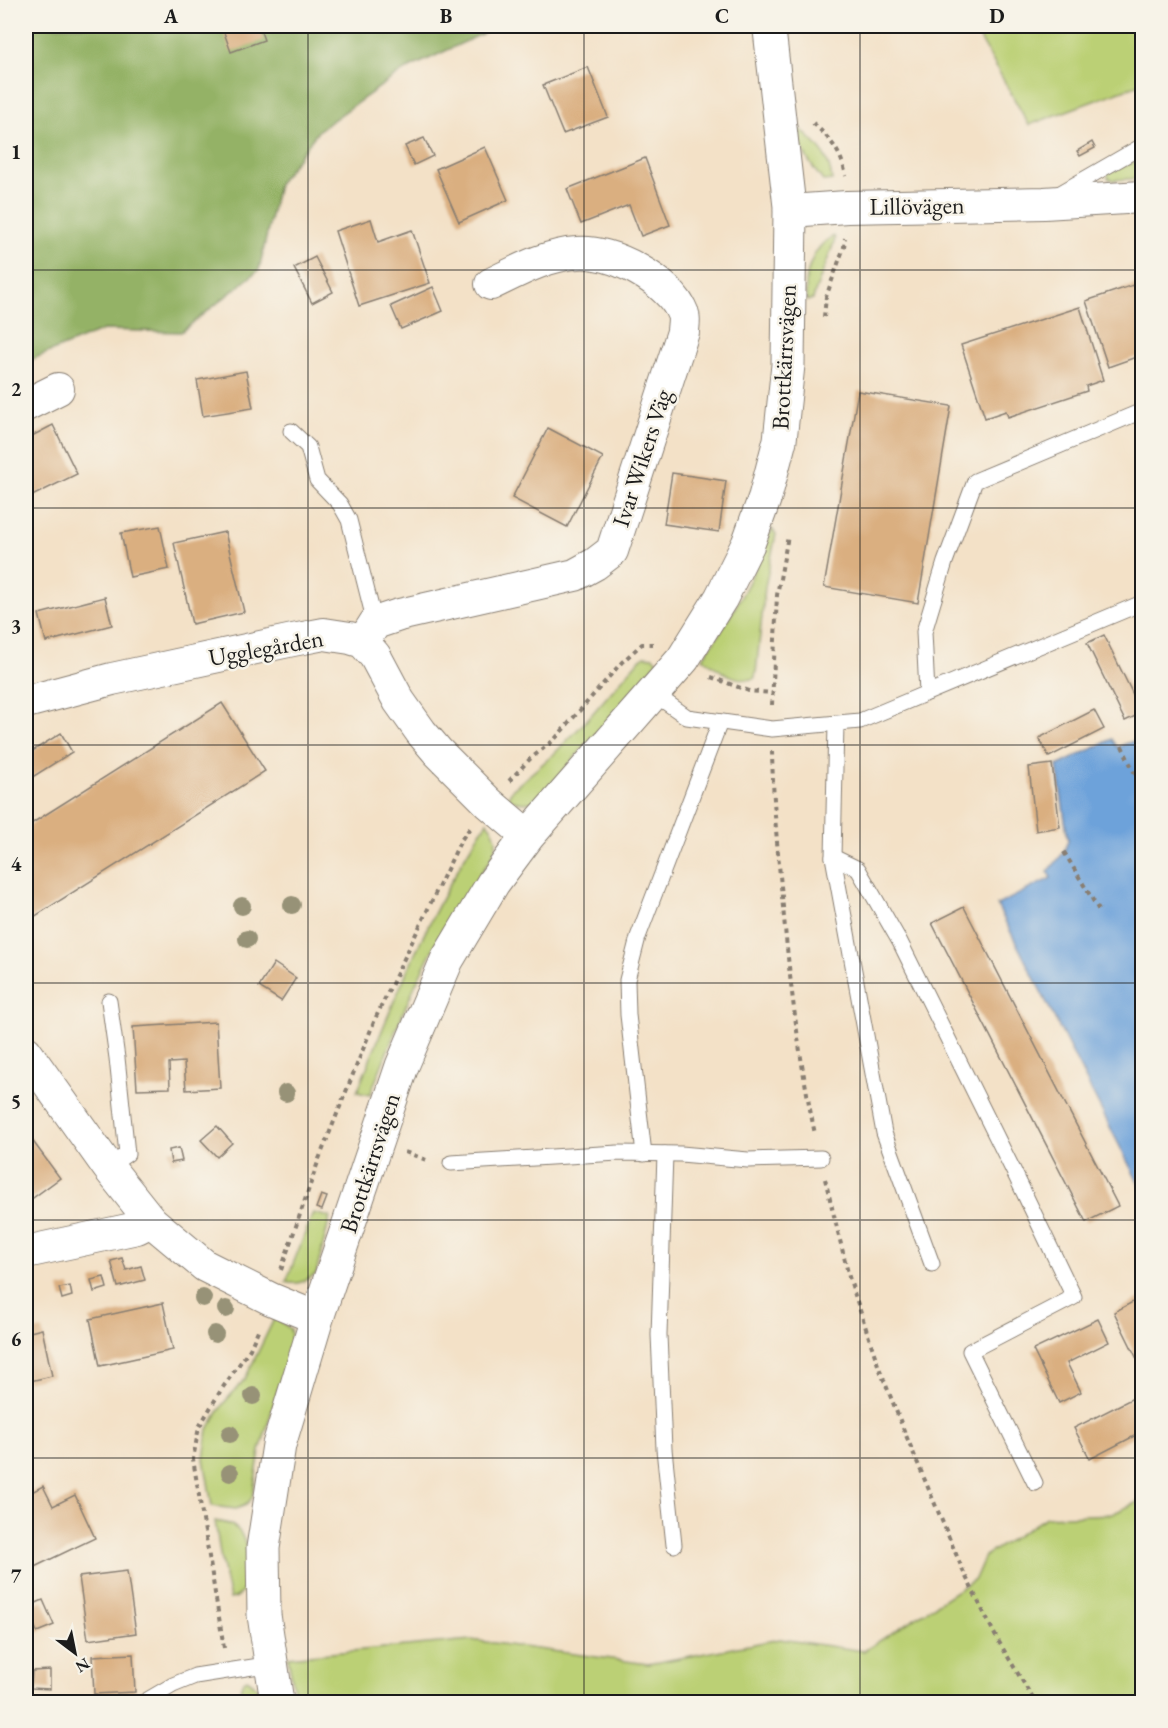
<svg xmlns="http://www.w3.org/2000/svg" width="1168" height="1728" font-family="'EB Garamond',serif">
<rect width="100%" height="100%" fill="#f7f3e8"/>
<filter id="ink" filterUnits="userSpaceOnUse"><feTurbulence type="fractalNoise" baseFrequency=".0167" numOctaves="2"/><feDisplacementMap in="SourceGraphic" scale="12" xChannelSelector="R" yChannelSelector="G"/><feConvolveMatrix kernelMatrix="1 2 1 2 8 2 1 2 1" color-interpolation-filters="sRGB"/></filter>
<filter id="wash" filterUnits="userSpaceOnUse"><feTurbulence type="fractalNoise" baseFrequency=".008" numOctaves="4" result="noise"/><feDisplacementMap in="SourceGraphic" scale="24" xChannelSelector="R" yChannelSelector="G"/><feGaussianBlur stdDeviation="1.35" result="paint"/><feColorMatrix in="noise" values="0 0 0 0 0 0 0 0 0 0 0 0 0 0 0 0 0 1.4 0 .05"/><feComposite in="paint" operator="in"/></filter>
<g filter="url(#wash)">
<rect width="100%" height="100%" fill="#f3e1c7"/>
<g fill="#bbd074" stroke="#6c7648" stroke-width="1.5">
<path d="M973 26H1142V83L1029 125Z"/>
<path d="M798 126C816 146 828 150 832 180L823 181C809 162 799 150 798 126Z"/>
<path d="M1142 159V178L1112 180 1108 178V172Z"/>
<path d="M834 236 835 239C829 259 819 278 813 299L807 301C803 277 811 247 834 236Z"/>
<path d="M772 529 776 534 765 587 756 673 754 679C735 682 718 670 703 658 733 615 753 578 772 529Z"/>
<path d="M645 656 653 657 658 662 537 801C526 804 516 804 508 797L512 790 554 754 585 722 639 660Z"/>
<path d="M487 822C496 832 499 842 493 855 477 881 458 905 442 932 413 984 392 1039 370 1095L357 1092C393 1002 433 902 487 822Z"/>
<path d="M313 1213 330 1217 316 1274C306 1280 298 1286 286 1282Z"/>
<path d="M275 1317 290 1329 292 1342 260 1451 252 1498 246 1505 236 1509 212 1506 204 1459 208 1429 223 1404 245 1379Z"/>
<path d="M1142 1500V1702H296L288 1657 471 1640 648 1664 780 1639 864 1651 975 1579 985 1556 1046 1517 1112 1514Z"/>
<path d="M215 1521C222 1522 231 1523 237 1529 249 1540 252 1579 242 1592 239 1597 235 1598 230 1599L221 1560Z"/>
<path d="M247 1679C257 1685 260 1691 262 1702H243C241 1694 237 1684 247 1679Z"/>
</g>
<path fill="#94b266" stroke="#586741" stroke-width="1.5" d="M26 26H491L486 32 401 72 319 130 278 184 259 270 181 332 103 330 28 361 26 355Z"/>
<path fill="#6da2da" stroke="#445f7b" stroke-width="1.5" d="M1142 738V1190L997 905 1051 878 1048 872 1064 852 1068 840 1057 766 1112 739 1117 747Z"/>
<g id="blocks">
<g fill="#daaf80">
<path d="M228 26H259L264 40 231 52 222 27Z"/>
<path d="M588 67 608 117 563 134 543 85Z"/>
<path d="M424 138 433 156 414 165 405 146Z"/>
<path d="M1092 142 1095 148 1080 156 1077 151Z"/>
<path d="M485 147 508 200 459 222 436 169Z"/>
<path d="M645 158 670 225 641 236 629 205 581 224 567 189Z"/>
<path d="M371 219 378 242 412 230 430 283 359 306 335 231Z"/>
<path d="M315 257 333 292 312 303 294 268Z"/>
<path d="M1142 282V355L1108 367 1086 301Z"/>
<path d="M433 287 443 311 401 329 391 306Z"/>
<path d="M1080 307 1103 380 1086 386 1087 391 1008 417 1006 411 985 418 961 345Z"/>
<path d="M246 371 253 408 203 416 197 380Z"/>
<path d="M858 391 951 406 918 603 824 587Z"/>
<path d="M53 425 77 474 26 499V439Z"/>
<path d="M548 428 603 457 567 527 512 498Z"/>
<path d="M672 473 726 481 719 532 664 524Z"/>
<path d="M160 526 169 569 130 577 121 533Z"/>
<path d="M225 532 244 612 192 624 174 543Z"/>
<path d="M105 597 112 625 46 642 39 614Z"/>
<path d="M1104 635 1142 713 1125 721 1087 643Z"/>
<path d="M222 703 265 771 26 922V827Z"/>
<path d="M1094 710 1104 729 1049 757 1039 738Z"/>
<path d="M61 733 72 752 31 778 26 769V755Z"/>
<path d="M1052 764 1060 827 1036 831 1029 767Z"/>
<path d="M964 907 1118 1206 1086 1222 932 923Z"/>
<path d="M274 963 296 978 281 1001 259 987Z"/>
<path d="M216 1022 220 1088 186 1090 184 1062 169 1063 170 1088 137 1089 133 1027Z"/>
<path d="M217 1126 232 1143 217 1157 201 1140Z"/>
<path d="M26 1132 60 1178 26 1203Z"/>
<path d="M179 1148 182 1161 171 1163 169 1150Z"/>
<path d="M321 1195 327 1197 322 1210 316 1208Z"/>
<path d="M122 1258 126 1270 141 1266 145 1280 118 1287 111 1261Z"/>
<path d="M104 1277 107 1288 94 1292 91 1280Z"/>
<path d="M70 1286 72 1296 62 1299 59 1288Z"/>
<path d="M1142 1297V1369L1114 1312Z"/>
<path d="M163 1303 173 1350 100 1366 90 1319Z"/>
<path d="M1098 1319 1109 1342 1067 1363 1081 1392 1059 1403 1033 1350Z"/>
<path d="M42 1329 52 1376 26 1382V1333Z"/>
<path d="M1137 1396 1142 1406V1432L1090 1459 1074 1428Z"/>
<path d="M43 1486 53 1506 75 1495 95 1538 26 1571V1489L28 1494Z"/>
<path d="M127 1571 136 1633 88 1640 79 1577Z"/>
<path d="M43 1600 54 1625 37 1632 27 1607Z"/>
<path d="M133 1654 135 1692 94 1694 92 1656Z"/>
<path d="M50 1670V1689L31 1688 32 1671Z"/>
</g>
</g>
</g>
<g filter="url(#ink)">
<use href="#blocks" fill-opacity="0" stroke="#887e72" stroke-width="1.5"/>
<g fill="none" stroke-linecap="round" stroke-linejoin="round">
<defs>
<g id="lane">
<path d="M1057 195 1142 146"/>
<path d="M291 431 308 447 317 480 340 504 349 520 375 623"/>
<path d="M653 693 687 717 772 729 860 721 1142 603"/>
<path d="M927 693 924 632 945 562 975 481 1142 411"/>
<path d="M836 724 833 857 884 1133 932 1264"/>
<path d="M833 857 858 869 900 942 1015 1174 1074 1297 970 1351 1035 1483"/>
<path d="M644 1154 628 1015 627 980 638 937 720 722"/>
<path d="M665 1154 659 1335 664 1449 674 1545"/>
<path d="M451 1163 618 1153 681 1154 748 1160 821 1158"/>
<path d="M108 1167 127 1154 117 1058 109 1001"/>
<path d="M144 1702 173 1685 195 1676 272 1664"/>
</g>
<g id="street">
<path d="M769 26 790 211 847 207 1044 203 1142 197"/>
<path d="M26 405 58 389"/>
<path d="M363 642 375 623 399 615 575 575 595 564 612 551 683 332C683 326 685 319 683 314 671 281 610 249 577 253 546 255 518 271 491 284"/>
<path d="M26 702 112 679 293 640 324 634 350 638 363 642 375 656 399 701 421 732 438 752 489 803 528 836"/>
<path d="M26 1052 108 1167 151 1221 205 1266 271 1299 317 1318"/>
<path d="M26 1252 137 1228 151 1221"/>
</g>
<path id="secondary" d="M277 1702 264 1615 263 1548 279 1445 317 1318 402 1066 447 960 493 883 528 836 683 659 721 598 748 544 765 497 780 440 788 365 790 211"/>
</defs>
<use href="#lane" stroke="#887e72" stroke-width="17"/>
<use href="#street" stroke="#887e72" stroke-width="34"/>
<use href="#secondary" stroke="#887e72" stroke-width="35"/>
<g stroke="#887e72" stroke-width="4" stroke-dasharray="4.5 4.5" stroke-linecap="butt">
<path d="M813 123C831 140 841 151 846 176"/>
<path d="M824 317 826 297 844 247 845 238"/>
<path d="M711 677 749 691 772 693"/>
<path d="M772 705 777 595 788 536"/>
<path d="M1122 746 1142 789"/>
<path d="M772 751C773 803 778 855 783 907 790 983 799 1059 815 1134"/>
<path d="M509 781 530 759 554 740 622 662 642 644H653"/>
<path d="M1064 852 1100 912"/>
<path d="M405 1152 429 1161"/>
<path d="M825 1179 849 1277 878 1365 905 1433 964 1573 996 1637 1035 1702"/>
<path d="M281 1270 319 1159 376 1017 461 840 470 828"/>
<path d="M224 1648 193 1459 199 1427 221 1390 250 1349 259 1328"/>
</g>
<use href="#lane" stroke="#fff" stroke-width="15"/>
<use href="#street" stroke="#fff" stroke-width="32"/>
<use href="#secondary" stroke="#fff" stroke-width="33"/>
</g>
<g fill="#979277">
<circle cx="292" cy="905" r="9"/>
<circle cx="242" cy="906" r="9"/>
<circle cx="247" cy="939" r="9"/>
<circle cx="286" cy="1093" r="9"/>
<circle cx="203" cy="1298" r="9"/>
<circle cx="226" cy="1309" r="9"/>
<circle cx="215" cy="1334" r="9"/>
<circle cx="253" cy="1396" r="9"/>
<circle cx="230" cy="1434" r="9"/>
<circle cx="230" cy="1473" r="9"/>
</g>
</g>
<path fill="none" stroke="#1c1c1c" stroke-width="1.5" stroke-opacity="0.55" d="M308 26V1702M584 26V1702M860 26V1702M26 270H1142M26 508H1142M26 745H1142M26 983H1142M26 1220H1142M26 1458H1142"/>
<g text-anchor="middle" stroke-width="5" stroke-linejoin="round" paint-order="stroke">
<g font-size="24" fill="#1c1c1c" stroke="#f7f3e8">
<text transform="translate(917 206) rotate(-1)" y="8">Lillövägen</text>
<text transform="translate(784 357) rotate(-87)" y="8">Brottkärrsvägen</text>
<text transform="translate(642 458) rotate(-72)" y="8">Ivar Wikers Väg</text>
<text transform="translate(266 648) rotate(-10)" y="8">Ugglegården</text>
<text transform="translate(370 1163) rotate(-72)" y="8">Brottkärrsvägen</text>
</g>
</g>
<rect width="1168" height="1728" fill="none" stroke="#f7f3e8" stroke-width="66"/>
<g transform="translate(75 1653) rotate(148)" stroke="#f7f3e8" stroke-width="4.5" paint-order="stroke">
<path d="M0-4.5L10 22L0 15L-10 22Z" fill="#1c1c1c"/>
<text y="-9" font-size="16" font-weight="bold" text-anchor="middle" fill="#1c1c1c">N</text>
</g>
<rect x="33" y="33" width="1102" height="1662" fill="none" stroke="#1c1c1c" stroke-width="2"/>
<g font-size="20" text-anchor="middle" font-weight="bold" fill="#1c1c1c">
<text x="171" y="23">A</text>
<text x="446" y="23">B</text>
<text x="722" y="23">C</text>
<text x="997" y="23">D</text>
<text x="16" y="159">1</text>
<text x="16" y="396">2</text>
<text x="16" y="633">3</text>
<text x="16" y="871">4</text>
<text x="16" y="1108">5</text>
<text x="16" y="1346">6</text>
<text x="16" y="1583">7</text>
</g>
</svg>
